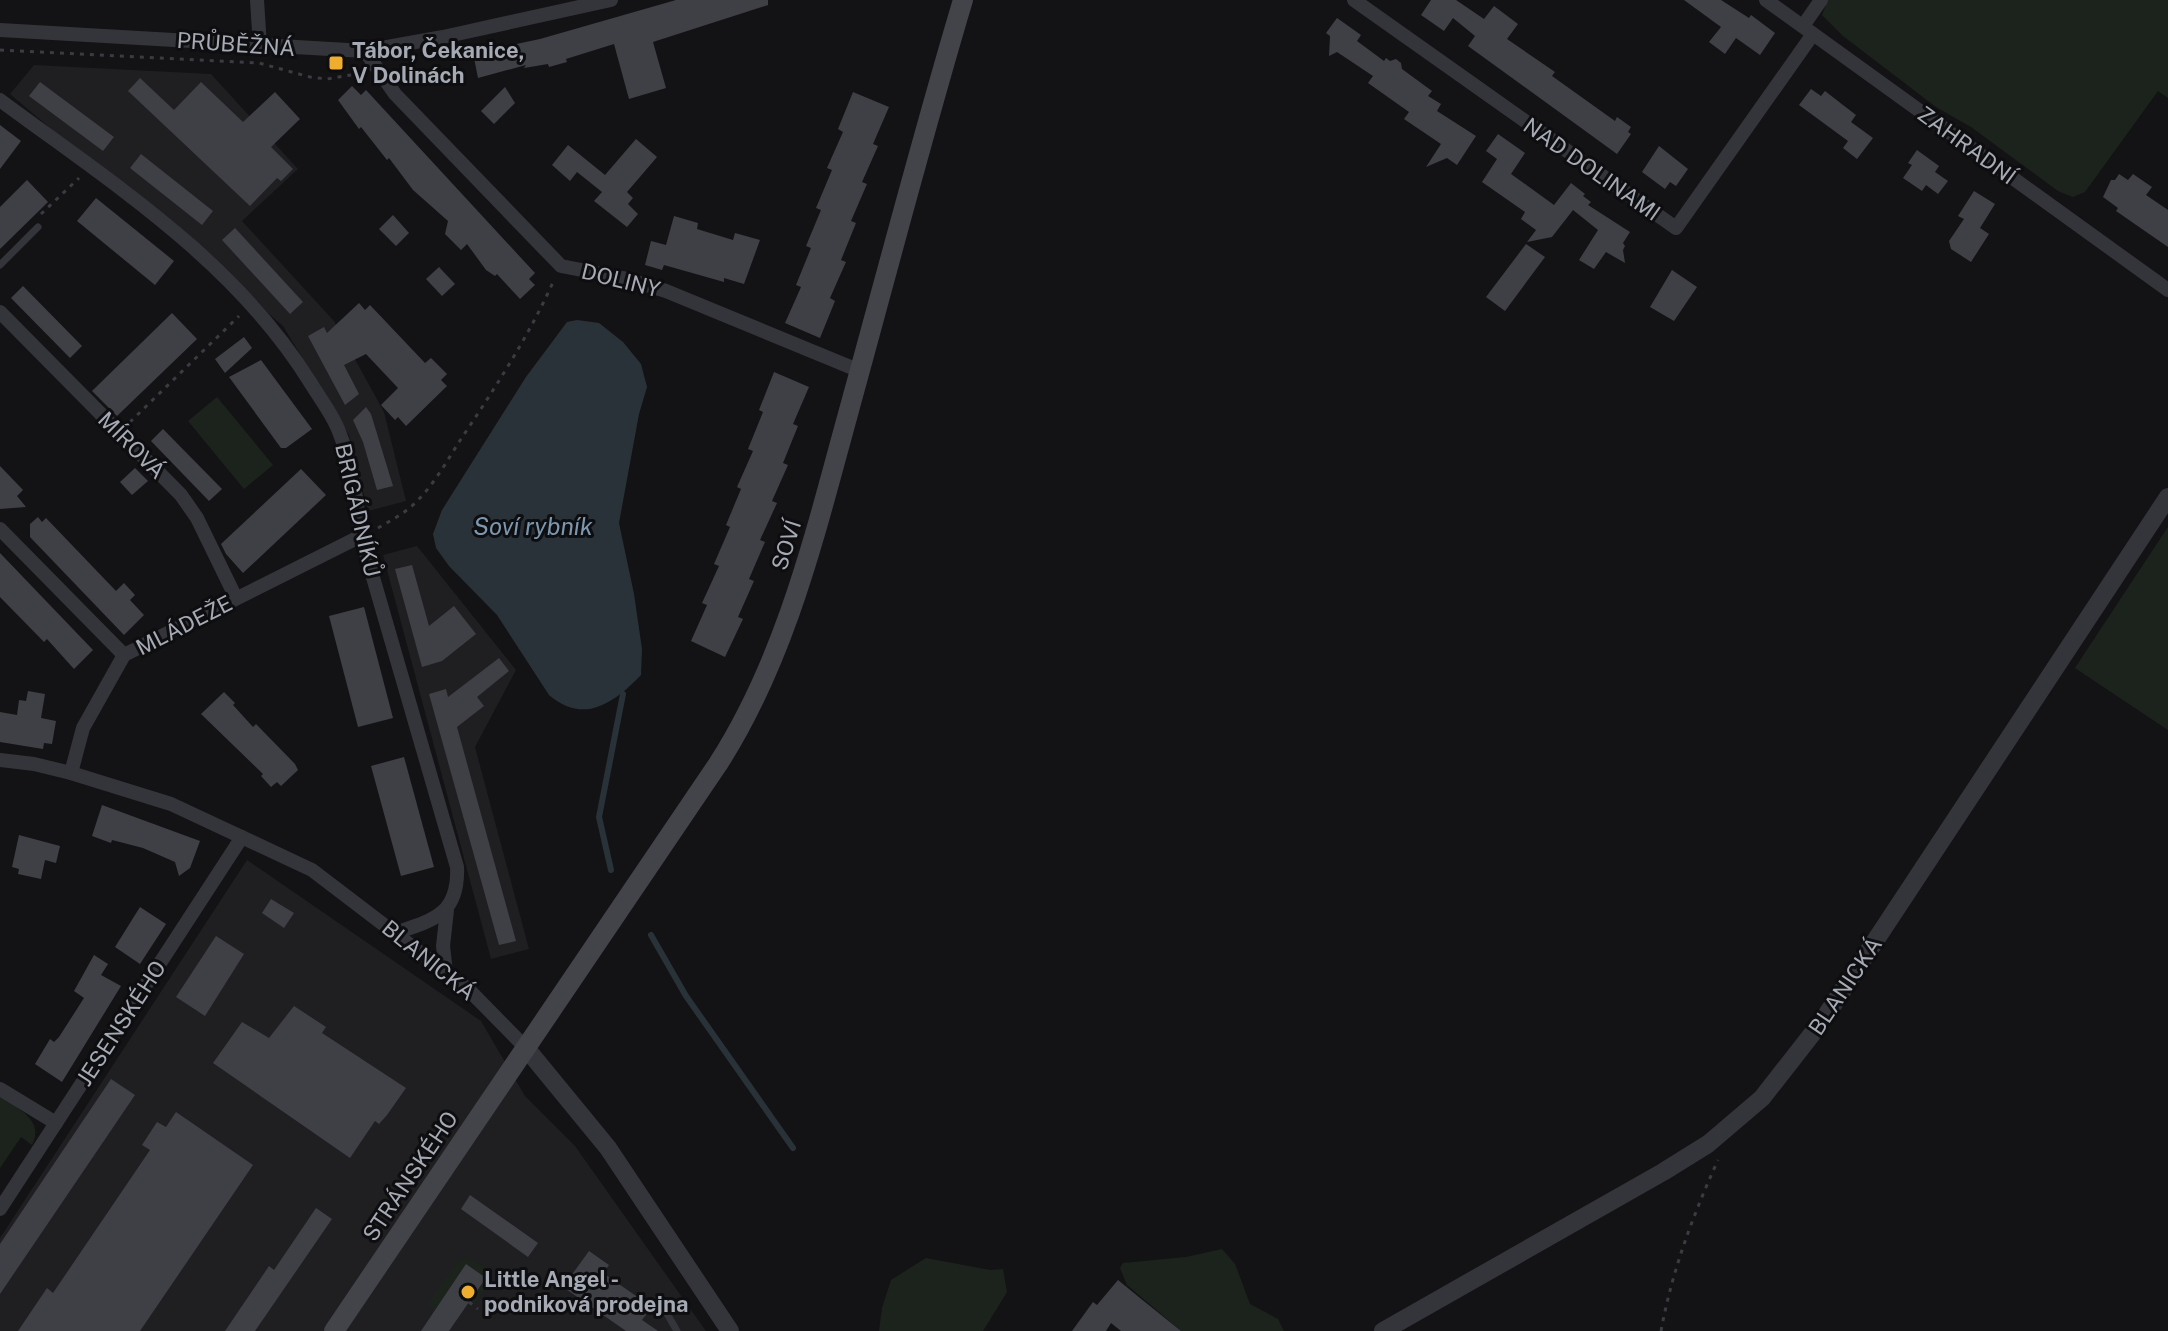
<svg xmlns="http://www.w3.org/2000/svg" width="2168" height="1331" font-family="'Public Sans',sans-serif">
<rect width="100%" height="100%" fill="#131315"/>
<g fill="#1f1f22">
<path d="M34 65 211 74 298 169 242 221 334 321 384 412 406 501 368 511 349 435 283 326 10 94Z"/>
<path d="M417 546 516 670 475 747 529 949 491 959 383 555Z"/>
<path d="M247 860 481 1021 525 1096 575 1146 706 1331H0V1238Z"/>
</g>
<g fill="#1c231c">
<path d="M1828 0H2168V98L2158 91 2085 192 2073 197 2058 191 1971 127 1936 107 1843 36 1822 15Z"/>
<path d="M217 397 273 465 244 489 188 421Z"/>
<path d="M2168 527V730L2075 668Z"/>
<path d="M0 1097C18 1108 45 1121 32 1145L21 1137 0 1168Z"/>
<path d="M1222 1249 1235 1264 1250 1304 1278 1319 1284 1331H1181L1127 1285 1120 1268 1123 1263 1186 1257Z"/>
<path d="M926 1258 990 1270 1003 1269 1007 1292 983 1331H879L882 1308 891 1280Z"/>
<path d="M461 1260C474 1258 489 1266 491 1280L475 1303 471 1300 486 1278 436 1310 427 1304 457 1262Z"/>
</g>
<path fill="#2a3239" d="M577 320 599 323 623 342 641 364 647 387 639 414 619 523 634 594 642 649 641 675C614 703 584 725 549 695L497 615 449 566 436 548 433 534 442 510 526 377 567 322Z"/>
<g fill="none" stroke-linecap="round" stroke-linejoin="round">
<g stroke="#2a3239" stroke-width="6">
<path d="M611 870 599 817 623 694"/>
<path d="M651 935 686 996 793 1148"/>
</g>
</g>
<g fill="#3f4045">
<path d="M676 0H768V5L653 42 666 88 629 99 614 44 566 59 567 62 549 67 548 64 524 68 526 65 478 78 473 53 540 39Z"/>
<path d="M1431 0H1456L1484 19 1494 6 1518 24 1507 39 1555 72 1552 76 1615 121 1617 117 1631 127 1628 132 1631 134 1617 154 1468 46 1475 36 1453 18 1444 31 1421 15Z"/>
<path d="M1684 0H1721L1749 18 1751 15 1775 33 1760 55 1736 38 1725 54 1709 42 1721 27Z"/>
<path d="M1337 18 1361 35 1357 41 1384 61 1386 58 1390 61 1396 59 1401 63 1402 69 1432 91 1428 96 1441 104 1437 111 1476 136 1457 165 1447 158 1426 167 1441 144 1404 119 1409 112 1368 83 1373 76 1337 52 1329 56 1330 36 1326 33Z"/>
<path d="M140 78 174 110 201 82 243 122 275 92 300 119 271 147 293 169 281 181 277 178 250 206 128 91Z"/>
<path d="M40 82 114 137 103 151 29 96Z"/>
<path d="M352 86 361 95 366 90 535 273 529 279 535 285 520 299 497 274 495 276 486 270 467 244 461 250 445 234 448 221 413 190 389 158 387 160 361 127 359 129 338 100Z"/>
<path d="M505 87 515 103 494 124 481 111Z"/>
<path d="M1811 89 1821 96 1825 91 1843 105 1856 115 1851 122 1873 138 1857 159 1843 148 1848 141 1799 105Z"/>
<path d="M853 92 889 107 873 144 878 146 862 182 867 184 851 221 856 223 841 260 846 262 830 298 835 301 820 338 785 323 801 287 796 285 811 248 806 246 821 210 816 208 832 170 827 168 843 132 838 129Z"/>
<path d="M0 125 21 141 0 169Z"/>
<path d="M1498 134 1525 153 1511 174 1554 205 1571 183 1585 194 1583 196 1591 202 1588 205 1630 232 1623 243 1625 246 1623 250 1625 263 1606 252 1594 269 1579 260 1598 230 1573 210 1552 237 1527 242 1536 230 1521 219 1525 212 1482 182 1497 159 1486 151Z"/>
<path d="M636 139 657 157 627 192 633 198 628 204 638 214 627 227 594 201 602 192 577 172 570 181 552 165 568 145 605 175Z"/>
<path d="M1659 146 1688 169 1676 186 1670 182 1665 189 1642 172Z"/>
<path d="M1917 150 1939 166 1935 172 1948 181 1938 194 1926 185 1922 191 1903 178 1912 165 1908 163Z"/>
<path d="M141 154 213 211 202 225 130 168Z"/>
<path d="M2119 174 2128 180 2133 174 2152 187 2146 195 2168 210V247L2116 211 2118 208 2103 197 2111 180H2115Z"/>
<path d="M27 180 48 202 0 249V207Z"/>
<path d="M1974 191 1995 204 1980 228 1989 234 1971 262 1951 249 1949 241 1964 219 1958 216Z"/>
<path d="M96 198 174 261 155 285 77 221Z"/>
<path d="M393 215 409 233 396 246 379 229Z"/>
<path d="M674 216 698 223 697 229 733 240 735 233 760 240 744 284 724 278V282L664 265 662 270 645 265 651 241 666 245Z"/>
<path d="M235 228 303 302 290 314 222 240Z"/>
<path d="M1526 244 1545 257 1505 311 1486 297Z"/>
<path d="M439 267 455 284 442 296 426 279Z"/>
<path d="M1672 270 1697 287 1674 321 1650 307Z"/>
<path d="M23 286 82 346 70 358 11 298Z"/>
<path d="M359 303 365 310 370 305 425 363 431 358 447 374 441 380 447 386 406 426 398 417 395 420 381 405 398 388 366 354 344 365 359 394 345 405 308 336 324 327 327 333Z"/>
<path d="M172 313 197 339 117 416 92 391Z"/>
<path d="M244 337 252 348 225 373 215 359Z"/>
<path d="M261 360 312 429 286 448H281L229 377Z"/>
<path d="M774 372 809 387 793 424 798 426 783 463 788 465 772 501 777 503 760 540 765 542 749 579 754 581 738 617 743 619 725 657 691 641 707 605 702 603 719 566 714 564 730 527 726 525 741 489 737 487 753 451 748 449 763 412 759 410Z"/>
<path d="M366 407 371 414 393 486 377 490 363 442 353 420Z"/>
<path d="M163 429 222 489 209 501 151 441Z"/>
<path d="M0 466 23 490 17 496 26 507 0 509Z"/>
<path d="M135 468 148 481 132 495 120 482Z"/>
<path d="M301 469 326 495 243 573 226 554 221 544Z"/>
<path d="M38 517 42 522 46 518 116 591 124 583 135 595 130 600 144 615 124 635 30 537V524Z"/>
<path d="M0 553 93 650 74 669 47 639 44 642 0 597Z"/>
<path d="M412 565 429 626 454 606 476 634 442 661 422 667 395 569Z"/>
<path d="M364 607 393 718 358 727 329 616Z"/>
<path d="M499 658 509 671 477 697 484 706 457 727 516 941 499 945 429 694 446 689 448 697Z"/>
<path d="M28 691 45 694 41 718 56 721 52 744 44 743 43 749 0 742V712L17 715 19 700 26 701Z"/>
<path d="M224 692 235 703 233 705 253 727 256 724 295 764 298 770 281 786 277 782 271 787 261 776 263 774 201 714Z"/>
<path d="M404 757 434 867 401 876 371 766Z"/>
<path d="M102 805 200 841 190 868 179 876 175 862 143 848 112 840 111 843 92 836Z"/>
<path d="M19 835 60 846 56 863 45 860 41 879 18 874 19 869 12 867Z"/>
<path d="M271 899 294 913 284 928 262 913Z"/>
<path d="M140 907 166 924 140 964 115 947Z"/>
<path d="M216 936 244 954 205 1016 176 997Z"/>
<path d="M94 955 108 964 101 975 121 986 62 1082 35 1064 50 1039 54 1042 59 1037 84 998 74 991Z"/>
<path d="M294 1006 326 1027 322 1033 406 1088 387 1115 379 1124 375 1121 350 1158 213 1063 242 1022 269 1038Z"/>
<path d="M111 1079 135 1095 0 1294V1244Z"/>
<path d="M176 1112 253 1165 140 1331H18L47 1288 53 1293 150 1150 142 1145 157 1122 166 1127Z"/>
<path d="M470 1195 538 1243 528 1257 461 1209Z"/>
<path d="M316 1208 332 1219 255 1331H225L269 1266 274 1270Z"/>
<path d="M589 1251 609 1265 603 1273 652 1307 642 1320 658 1331H626L563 1287Z"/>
<path d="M466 1264 486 1278 469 1302 449 1331H421Z"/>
<path d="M1118 1280 1140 1298 1181 1331H1121L1111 1323 1106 1331H1072L1093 1302 1097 1305Z"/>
</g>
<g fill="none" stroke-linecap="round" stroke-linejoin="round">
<g stroke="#3a3c41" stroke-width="3" stroke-dasharray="4 6" stroke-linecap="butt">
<path d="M0 50 259 63 310 77 327 79 351 75"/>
<path d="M41 214 79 178"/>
<path d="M130 422 239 316"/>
<path d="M378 528C392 520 407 512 418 500 435 483 448 459 461 439 495 388 529 336 554 280"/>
<path d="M469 1302 478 1309"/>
<path d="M1661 1331C1672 1271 1693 1215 1718 1160"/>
</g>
<g stroke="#34353a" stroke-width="7">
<path d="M0 265 38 227"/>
<path d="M658 1298 677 1331"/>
</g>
<g stroke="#34353a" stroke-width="14">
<path d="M257 0 260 46"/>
<path d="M1354 0 1676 228 1813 34"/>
<path d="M1766 0 2168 290"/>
<path d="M1803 26 1821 0"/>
<path d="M0 30 365 51 443 37 611 0"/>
<path d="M365 51 395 94 561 266 623 278 666 291 860 371"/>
<path d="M0 100C112 183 235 261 310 382 319 397 331 412 338 429 352 463 357 500 361 536L457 867C459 914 434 920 395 933"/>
<path d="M0 312 181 495 197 518 236 598"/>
<path d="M0 529 124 655"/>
<path d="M0 760 34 764 71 773 171 804 312 870 468 989 526 1048"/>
<path d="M71 773 83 728 124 655 361 536"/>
<path d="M446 972 443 946 447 910"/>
<path d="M0 1089 56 1123"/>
<path d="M0 1209 242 837"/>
</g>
<g stroke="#34353a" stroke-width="18">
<path d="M526 1048 608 1148 730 1331"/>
<path d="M1383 1331 1663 1172 1708 1144 1762 1098 1823 1020 2168 497"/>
</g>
<path stroke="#42444a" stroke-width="20" d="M334 1331 718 764C786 658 815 534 848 414 886 276 922 137 963 0"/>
</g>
<g fill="#f0ae30" stroke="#0e0e10" stroke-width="3">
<rect x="328" y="55" width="16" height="16" rx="4"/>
<circle cx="468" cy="1292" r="8"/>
</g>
<g text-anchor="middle" stroke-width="6" stroke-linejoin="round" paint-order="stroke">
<g font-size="22" fill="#a5aab5" stroke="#0e0e10">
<text transform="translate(236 44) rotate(4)" y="8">PRŮBĚŽNÁ</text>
<text transform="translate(1967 145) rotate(36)" y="8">ZAHRADNÍ</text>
<text transform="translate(1592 169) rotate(35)" y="8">NAD DOLINAMI</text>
<text transform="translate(621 280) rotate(14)" y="8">DOLINY</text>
<text transform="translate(132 445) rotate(45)" y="8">MÍROVÁ</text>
<text transform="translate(358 510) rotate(77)" y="8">BRIGÁDNÍKŮ</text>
<text transform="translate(786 545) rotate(-72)" y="8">SOVÍ</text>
<text transform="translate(184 625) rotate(-27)" y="8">MLÁDEŽE</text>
<text transform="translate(429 960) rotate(39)" y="8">BLANICKÁ</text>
<text transform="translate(1845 986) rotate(-56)" y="8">BLANICKÁ</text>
<text transform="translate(121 1023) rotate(-57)" y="8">JESENSKÉHO</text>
<text transform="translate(410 1176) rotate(-56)" y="8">STRÁNSKÉHO</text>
</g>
<g font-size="22" font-weight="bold" fill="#a5aab5" stroke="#0e0e10" text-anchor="start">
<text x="352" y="58">Tábor, Čekanice,<tspan x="352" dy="25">V Dolinách</tspan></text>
<text x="484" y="1287">Little Angel -<tspan x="484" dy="25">podniková prodejna</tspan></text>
</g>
<g font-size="24" font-style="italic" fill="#7c98b1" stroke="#0e0e10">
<text x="533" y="535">Soví rybník</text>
</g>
</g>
</svg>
